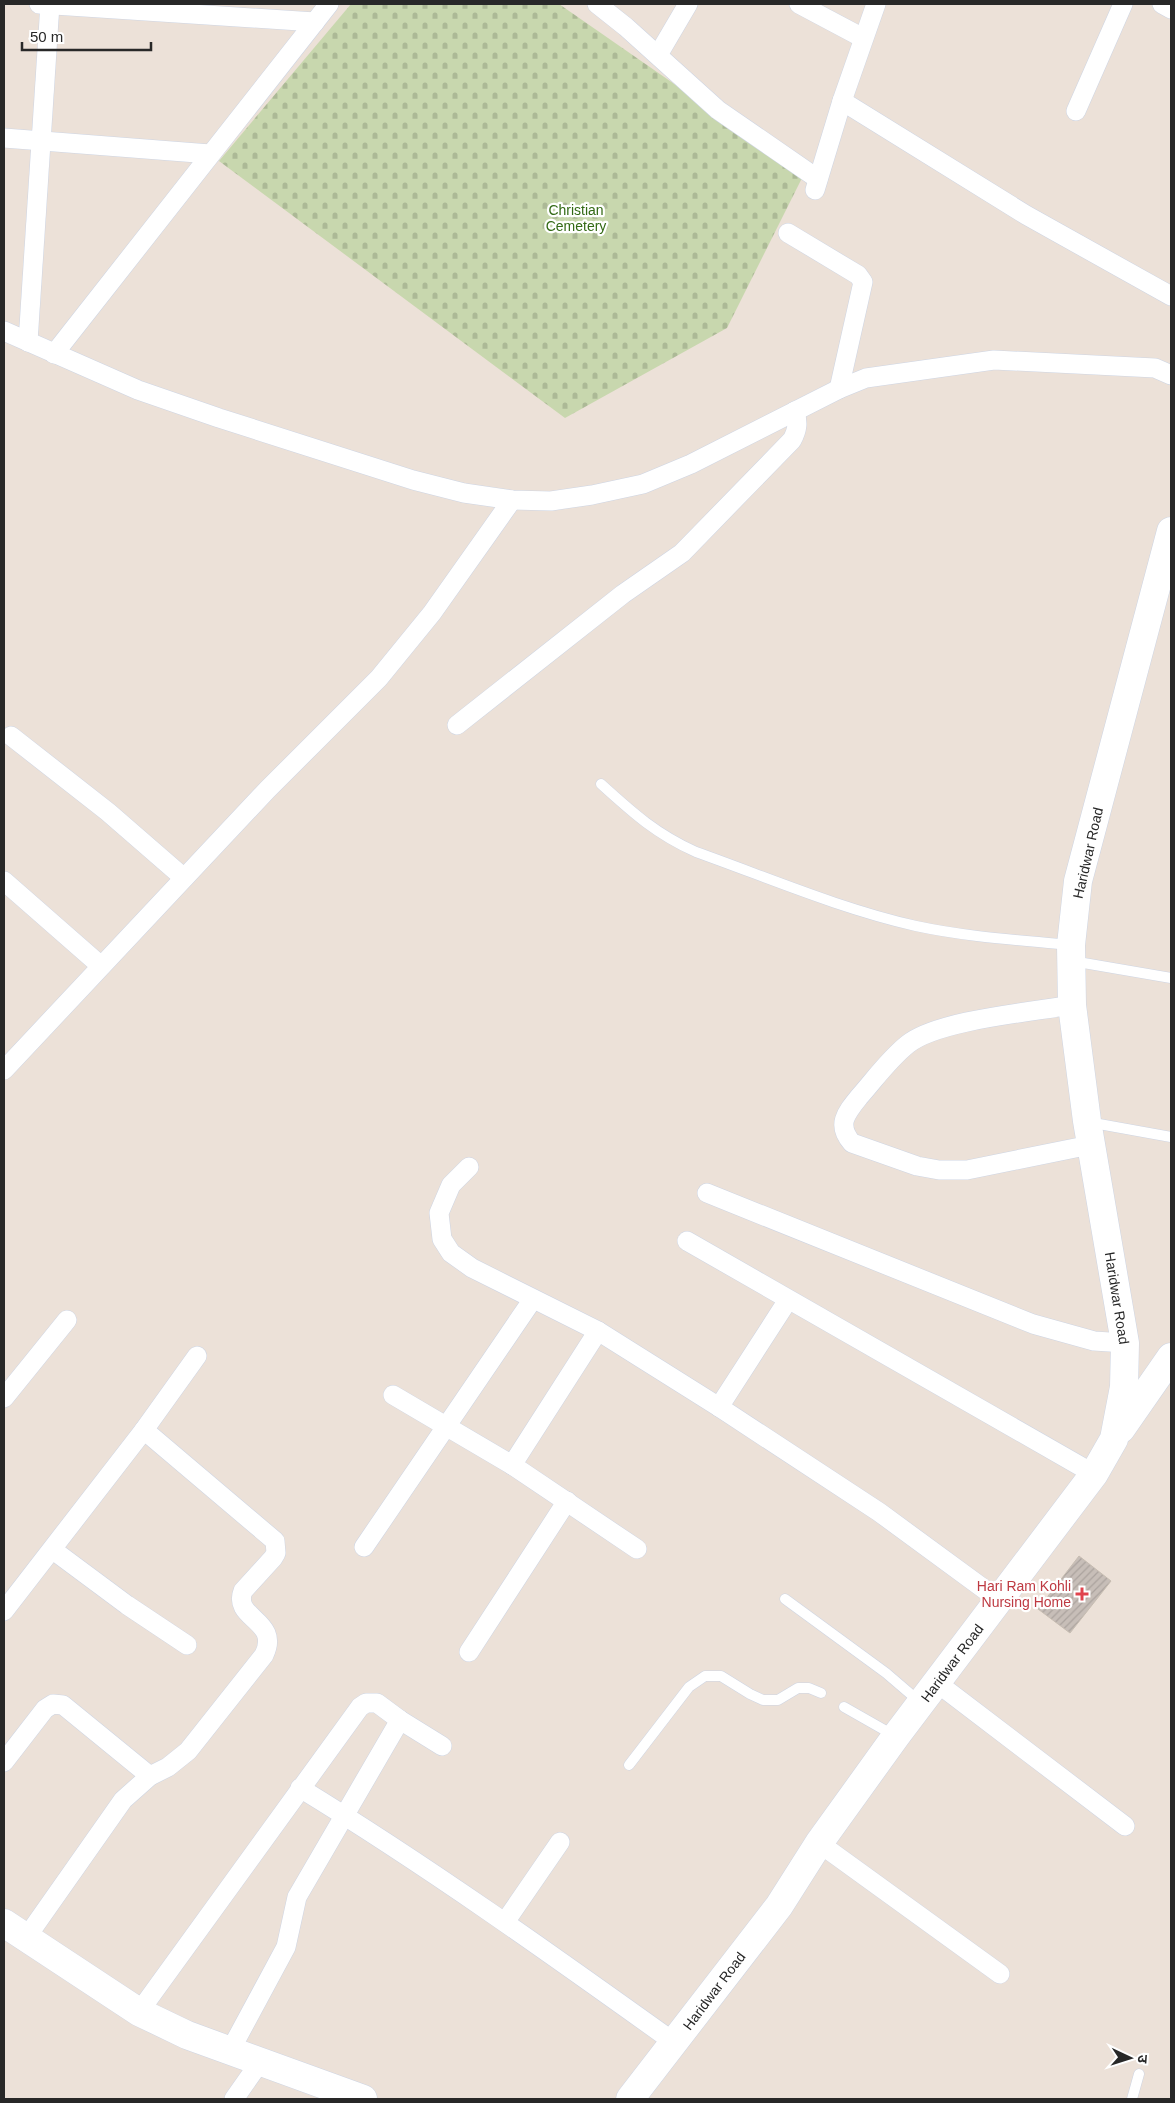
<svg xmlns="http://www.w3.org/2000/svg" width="1175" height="2103" font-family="Arial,'Noto Sans Devanagari',sans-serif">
<defs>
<pattern id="cemetery-stones" width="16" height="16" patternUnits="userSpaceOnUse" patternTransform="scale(1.25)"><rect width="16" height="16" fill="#c8d7ae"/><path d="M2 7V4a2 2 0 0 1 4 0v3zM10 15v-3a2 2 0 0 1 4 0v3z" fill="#acb996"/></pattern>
<pattern id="building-hatch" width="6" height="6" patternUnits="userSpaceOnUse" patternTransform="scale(1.25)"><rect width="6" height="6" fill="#c7beb8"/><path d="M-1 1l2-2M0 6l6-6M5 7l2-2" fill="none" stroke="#aba39e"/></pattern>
</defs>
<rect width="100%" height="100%" fill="#ece1d8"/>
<path fill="url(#cemetery-stones)" d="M351 4H559L804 174 727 328 565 418 219 161Z"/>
<path fill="url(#building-hatch)" stroke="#c7bdb2" d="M1079 1556 1111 1581 1070 1633 1038 1609Z"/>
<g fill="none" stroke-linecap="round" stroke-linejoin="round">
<defs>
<g id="lane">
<path d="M601 784C633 813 656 834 696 852 769 878 841 909 916 926 967 937 1019 940 1070 945"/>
<path d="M1072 961 1171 978"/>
<path d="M1088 1122 1171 1137"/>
<path d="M785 1599 886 1673 921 1703"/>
<path d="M844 1707 895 1736"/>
<path d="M629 1765 689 1687 705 1676H721L750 1694 763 1700H778L798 1688H809L821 1693"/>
<path d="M1132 2099 1139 2074"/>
</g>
<g id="street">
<path d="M39 4 315 22"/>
<path d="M597 4 626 27 718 110 818 179"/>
<path d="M799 4 863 38"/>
<path d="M1162 4 1171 9"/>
<path d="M658 55 688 4"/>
<path d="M842 101 1026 215 1171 296"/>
<path d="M1076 111 1123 4"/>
<path d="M4 138 210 154"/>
<path d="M815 190 842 101 876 4"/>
<path d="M788 233 858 275 863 282 839 389"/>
<path d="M4 331 138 390 219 418 413 480 464 493 512 500 551 501 592 495 643 484 691 464 839 389 866 378 994 360 1155 368 1171 375"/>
<path d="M28 342 50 4"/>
<path d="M54 354 329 4"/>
<path d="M457 725 623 594 682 553 792 440C798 429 798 422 795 411"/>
<path d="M11 736 108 812 184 878"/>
<path d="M4 881 101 966"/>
<path d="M1072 1005C1032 1012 938 1020 908 1044 889 1059 875 1079 859 1097 846 1113 836 1125 852 1143L917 1166 939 1170H967L1090 1145"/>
<path d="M4 1070 267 790 379 678 432 613 512 500"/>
<path d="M469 1167 451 1185 439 1213 442 1239 451 1253 472 1268 598 1331 719 1407 879 1512 999 1600"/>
<path d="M707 1193 1033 1324 1094 1341 1125 1343"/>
<path d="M687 1241 1094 1474"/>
<path d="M393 1395 512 1465 637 1549"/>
<path d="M4 1398 67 1320"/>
<path d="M719 1407 788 1300"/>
<path d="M512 1465 598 1331"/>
<path d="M364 1547 533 1299"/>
<path d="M53 1550 127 1605 187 1645"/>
<path d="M4 1611 144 1430 197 1356"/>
<path d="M469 1652 567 1501"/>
<path d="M936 1682 1125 1826"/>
<path d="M4 1762 45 1709 53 1704 63 1705 150 1776"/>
<path d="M300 1788C429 1867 552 1955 675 2043"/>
<path d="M819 1843 1000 1974"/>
<path d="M505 1922 560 1842"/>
<path d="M26 1938 123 1800 150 1776 168 1767 188 1751 264 1655C281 1620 232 1619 243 1591L273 1558 276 1553 275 1541 144 1430"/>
<path d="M139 2012 360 1707 366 1703H377L400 1720 442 1746"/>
<path d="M230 2051 286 1947 297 1897 400 1720"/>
<path d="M234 2099 260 2062"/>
</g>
<g id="secondary">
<path d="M1121 1429 1171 1357"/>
<path d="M4 1923 139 2012 187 2035 363 2099"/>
<path d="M630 2099 779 1906 819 1843 896 1736 1094 1474 1114 1439 1124 1387 1125 1343 1087 1121 1072 1005 1071 945 1078 881 1171 531"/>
</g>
</defs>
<use href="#lane" stroke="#ced5e3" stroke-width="11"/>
<use href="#street" stroke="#ced5e3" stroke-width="20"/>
<use href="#secondary" stroke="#ced5e3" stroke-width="29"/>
<use href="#lane" stroke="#fff" stroke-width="10"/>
<use href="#street" stroke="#fff" stroke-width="19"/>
<use href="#secondary" stroke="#fff" stroke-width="28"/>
</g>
<path fill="#e0444e" stroke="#fff" stroke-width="2" d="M1079.5 1586.5h5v5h5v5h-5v5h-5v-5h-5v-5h5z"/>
<g text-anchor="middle" stroke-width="4.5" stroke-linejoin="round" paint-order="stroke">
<g font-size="14" fill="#326914" stroke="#fff">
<text x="576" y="215">Christian<tspan x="576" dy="16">Cemetery</tspan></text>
</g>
<g font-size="14" fill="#282828" stroke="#fff">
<text transform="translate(1088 853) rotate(-77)" y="5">Haridwar Road</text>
<text transform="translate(1117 1298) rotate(81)" y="5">Haridwar Road</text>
<text transform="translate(952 1663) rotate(-53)" y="5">Haridwar Road</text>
<text transform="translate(714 1991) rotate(-53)" y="5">Haridwar Road</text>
</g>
<g font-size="14" fill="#be3a42" stroke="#fff" text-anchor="end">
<text x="1071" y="1591">Hari Ram Kohli<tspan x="1071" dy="16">Nursing Home</tspan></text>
</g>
</g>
<rect width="1175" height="2103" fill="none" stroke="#282828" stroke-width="10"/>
<g transform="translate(1130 2058) rotate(94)" stroke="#ffffff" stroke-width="4" paint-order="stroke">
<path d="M0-4L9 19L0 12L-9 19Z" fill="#282828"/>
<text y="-8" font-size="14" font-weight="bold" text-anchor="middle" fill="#282828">उ</text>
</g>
<path d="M22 42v8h129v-8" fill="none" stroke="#282828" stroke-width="2.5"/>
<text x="30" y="42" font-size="15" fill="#282828" stroke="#ffffff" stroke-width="4" paint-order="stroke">50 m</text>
</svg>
